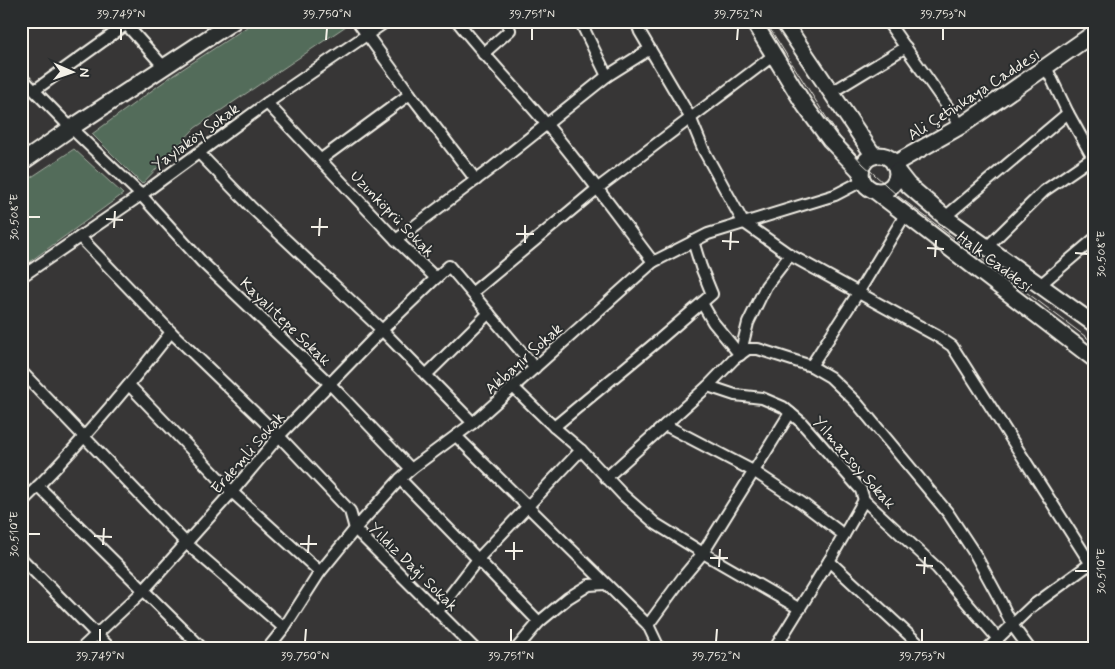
<svg xmlns="http://www.w3.org/2000/svg" width="1115" height="669" font-family="Mynerve,sans-serif">
<rect width="100%" height="100%" fill="#373636"/>
<filter id="ink" filterUnits="userSpaceOnUse"><feTurbulence type="fractalNoise" baseFrequency=".02" numOctaves="2"/><feDisplacementMap in="SourceGraphic" scale="10" xChannelSelector="R" yChannelSelector="G"/><feConvolveMatrix kernelMatrix="1 2 1 2 8 2 1 2 1" color-interpolation-filters="sRGB"/></filter>
<g filter="url(#ink)">
<g fill="#536c5a" stroke="#a4aea1">
<path d="M256 21H342L346 26 195 128 142 184 92 134 169 78Z"/>
<path d="M74 149 123 194 21 268V184Z"/>
</g>
<g fill="none" stroke-linecap="round" stroke-linejoin="round">
<defs>
<g id="minor">
<path d="M123 21 164 67"/>
<path d="M357 21 410 94 476 180"/>
<path d="M457 21C486 58 518 90 547 125 584 169 618 216 653 262"/>
<path d="M580 21 607 76"/>
<path d="M636 21 640 32 690 117 704 151 743 222 790 255 937 336 952 346 1094 569"/>
<path d="M887 21 961 126"/>
<path d="M483 54 510 30 506 21"/>
<path d="M1046 67 1068 113 1094 160"/>
<path d="M21 77 71 128 141 195 202 262 330 384 411 469"/>
<path d="M35 90 131 21"/>
<path d="M832 92 906 47"/>
<path d="M267 103 396 240 436 278 449 266 535 368"/>
<path d="M199 153 252 208 382 330 473 423"/>
<path d="M320 160 410 94"/>
<path d="M945 217 1068 113"/>
<path d="M80 237 171 332 279 436 350 511 355 529 474 648"/>
<path d="M396 240 493 167 607 76 650 49"/>
<path d="M987 247 1044 191 1092 158"/>
<path d="M21 277 141 195 267 103 387 21"/>
<path d="M1040 285 1094 239"/>
<path d="M473 292 598 188 774 55"/>
<path d="M702 303 713 322 740 355"/>
<path d="M740 355 748 323 766 286 790 255"/>
<path d="M811 366 858 293 905 215"/>
<path d="M21 371 186 543 284 628"/>
<path d="M426 375 489 313"/>
<path d="M129 385 232 492 320 572"/>
<path d="M708 386 735 395 762 398 783 407 801 422 861 490 864 500 937 568 998 639"/>
<path d="M513 387 554 427 581 450 623 495 656 524 703 553 800 609"/>
<path d="M665 425 755 472 802 503 844 535"/>
<path d="M554 427 660 339 712 294 701 267 693 241"/>
<path d="M456 436 648 625 659 648"/>
<path d="M606 478 708 386 734 359 748 349H758L811 366 830 377 856 402 948 513 975 554 999 598 1012 625 1029 648"/>
<path d="M400 479 539 622"/>
<path d="M38 486 202 648"/>
<path d="M21 503C76 450 124 392 171 332"/>
<path d="M21 558 110 648"/>
<path d="M829 561 923 648"/>
<path d="M438 611 478 559 581 450"/>
<path d="M648 625 683 577 703 553 790 413"/>
<path d="M780 640 788 648"/>
<path d="M82 648 144 590 232 492 279 436 382 330 436 278"/>
<path d="M268 648 284 628 320 572 355 529 400 479 411 469 473 423 653 262 708 234 835 195 862 181"/>
<path d="M517 648 539 622 568 598 589 585 605 584"/>
<path d="M775 648 832 556 864 500"/>
<path d="M988 648 1031 607 1094 561"/>
</g>
<g id="secondary">
<path d="M753 21 805 106 830 140 861 172"/>
<path d="M783 21 874 156"/>
<circle cx="879" cy="173" r="18"/>
<path d="M21 163 71 128 234 21"/>
<path d="M894 164 961 126 1094 33"/>
<path d="M897 171 908 185 945 217 1094 324"/>
<path d="M875 191 1094 359"/>
</g>
</defs>
<use href="#minor" stroke="#f4f1e8" stroke-width="14"/>
<use href="#secondary" stroke="#f4f1e8" stroke-width="19"/>
<use href="#minor" stroke="#2a2d2e" stroke-width="10"/>
<use href="#secondary" stroke="#2a2d2e" stroke-width="15"/>
<path stroke="#f4f1e8" stroke-width="1" d="M765 21 828 120 844 143 863 164 898 196 1094 343"/>
</g>
</g>
<path fill="none" stroke="#f4f1e8" stroke-width="2" d="M121 40V28M326 40 327 28M532 40V28M737 40 738 28M943 40V28M28 217H40M106 219 123 220M311 227H328M114 228 115 211M516 234H534M319 236 320 218M722 241 739 242M525 243V225M927 248 944 249M730 250 731 232M1075 253 1088 254M935 257 936 240M28 534H40M94 536 112 537M300 544H317M103 545 104 528M505 551H523M308 553 309 535M710 558H728M514 560V542M916 565 933 566M719 567 720 549M1075 571H1088M924 574 925 557M100 642V629M305 642 306 629M511 642V629M716 642 717 629M922 642V629"/>
<g text-anchor="middle" stroke-width="4" stroke-linejoin="round" paint-order="stroke">
<g font-size="16" fill="#f4f1e8" stroke="#2a2d2e">
<text transform="translate(973 94) rotate(-33)" y="6">Ali Çetinkaya Caddesi</text>
<text transform="translate(195 136) rotate(-36)" y="6">Yaylaköy Sokak</text>
<text transform="translate(393 213) rotate(46)" y="6">Uzunköprü Sokak</text>
<text transform="translate(995 261) rotate(37)" y="6">Halk Caddesi</text>
<text transform="translate(286 321) rotate(44)" y="6">Kayalıtepe Sokak</text>
<text transform="translate(523 358) rotate(-42)" y="6">Akbayır Sokak</text>
<text transform="translate(247 452) rotate(-49)" y="6">Erdemli Sokak</text>
<text transform="translate(855 462) rotate(49)" y="6">Yılmazsoy Sokak</text>
<text transform="translate(414 566) rotate(45)" y="6">Yıldız Dağı Sokak</text>
</g>
</g>
<rect width="1115" height="669" fill="none" stroke="#2a2d2e" stroke-width="55"/>
<g transform="translate(72 72) rotate(92)" stroke="#2a2d2e" stroke-width="4" paint-order="stroke">
<path d="M0-4L9 19L0 12L-9 19Z" fill="#f4f1e8"/>
<text y="-8" font-size="14" font-weight="bold" text-anchor="middle" fill="#f4f1e8">N</text>
</g>
<rect x="28" y="28" width="1060" height="614" fill="none" stroke="#f4f1e8" stroke-width="2"/>
<g font-size="12" text-anchor="middle" fill="#f4f1e8">
<text x="121" y="18">39.749°N</text>
<text x="327" y="18">39.750°N</text>
<text x="532" y="18">39.751°N</text>
<text x="738" y="18">39.752°N</text>
<text x="943" y="18">39.753°N</text>
<text transform="translate(14 217) rotate(-90)" y="4">30.508°E</text>
<text transform="translate(1101 254) rotate(-90)" y="4">30.508°E</text>
<text transform="translate(14 534) rotate(-90)" y="4">30.510°E</text>
<text transform="translate(1101 571) rotate(-90)" y="4">30.510°E</text>
<text x="100" y="660">39.749°N</text>
<text x="305" y="660">39.750°N</text>
<text x="511" y="660">39.751°N</text>
<text x="716" y="660">39.752°N</text>
<text x="922" y="660">39.753°N</text>
</g>
</svg>
